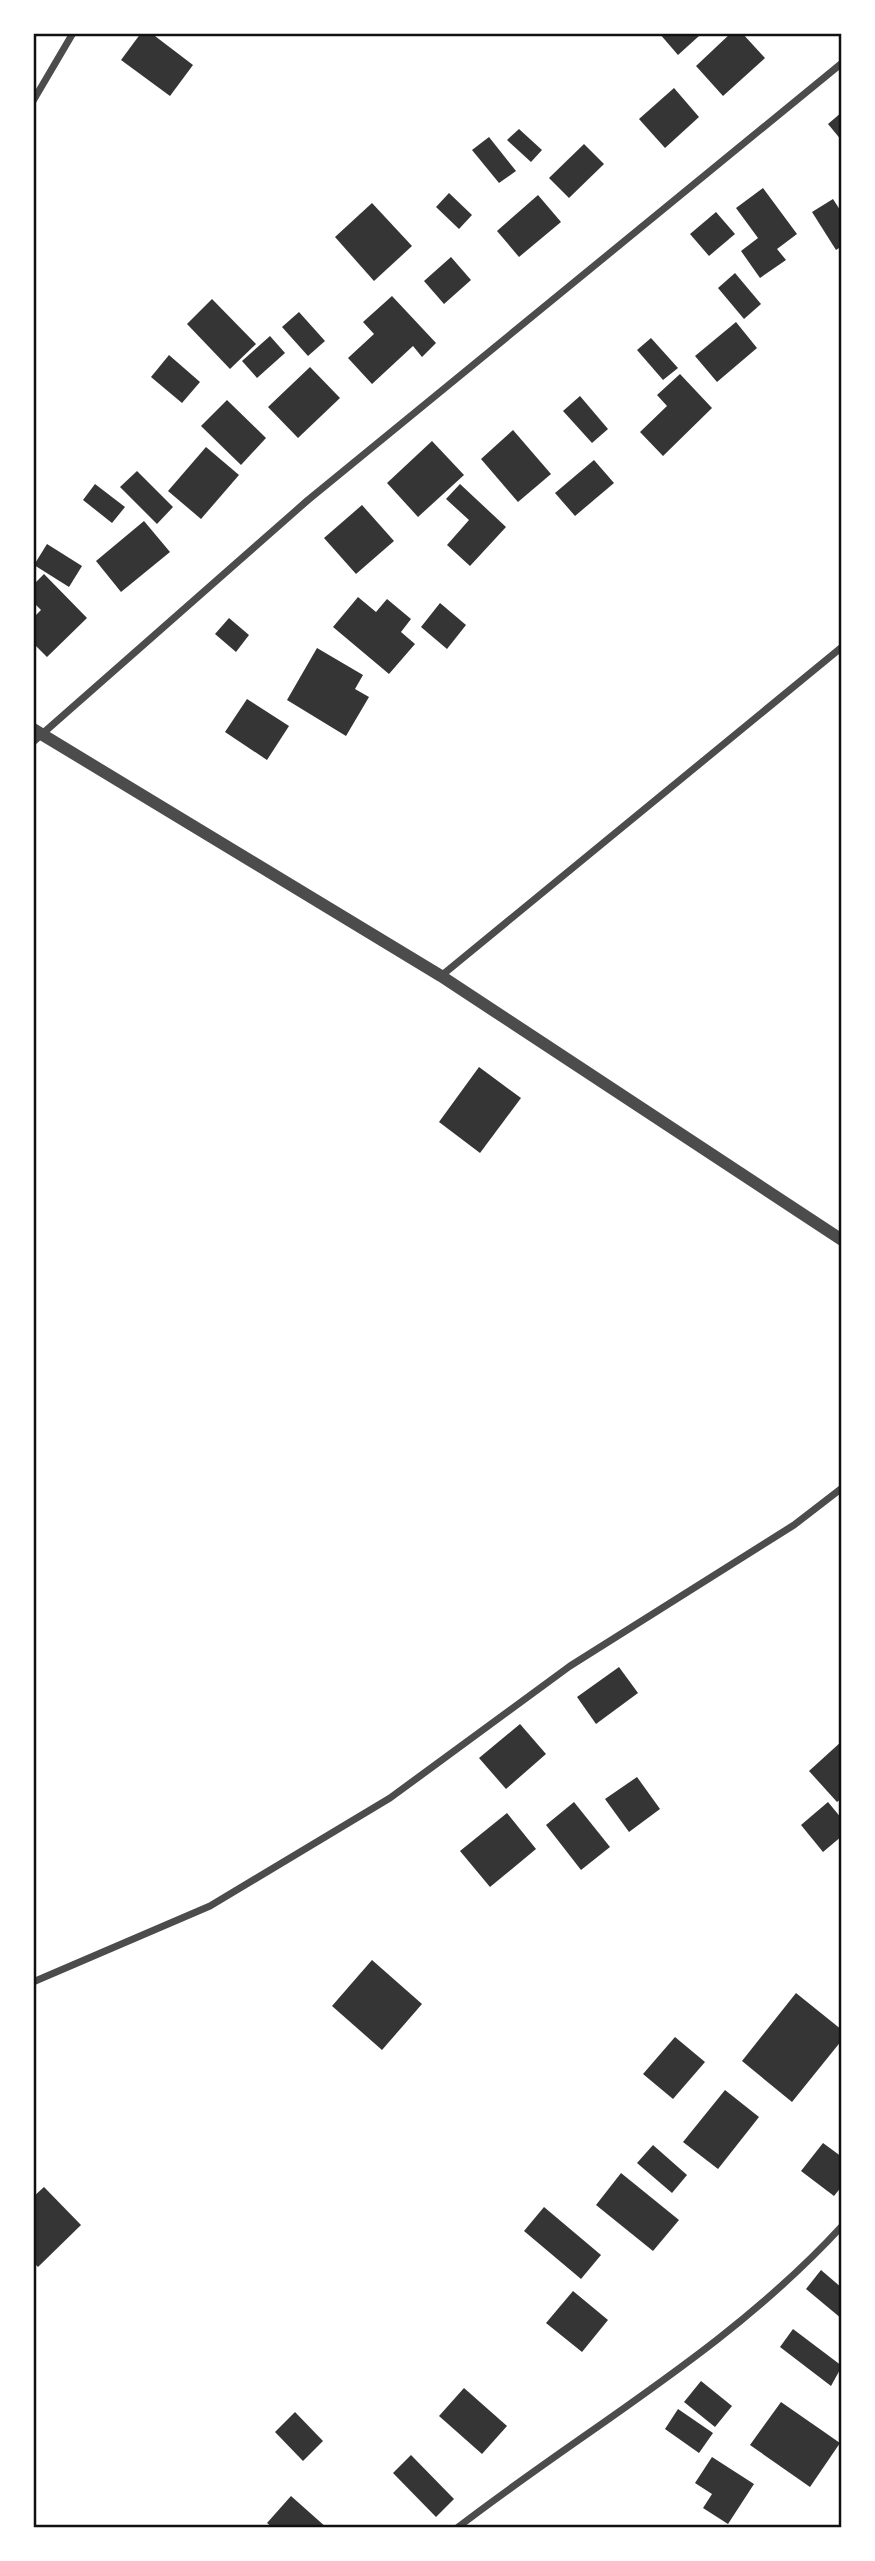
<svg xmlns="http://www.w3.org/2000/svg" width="875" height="2561" font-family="Montserrat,sans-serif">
<rect width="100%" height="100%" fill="#fff"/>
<g fill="#353535">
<path d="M141 33H151L193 65 170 96 121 60Z"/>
<path d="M659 33H697L699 36 678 55Z"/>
<path d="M731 33H742L765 58 723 96 696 66Z"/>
<path d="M674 88 699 117 665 148 639 119Z"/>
<path d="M842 112V141L828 124Z"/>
<path d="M519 129 542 150 531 162 507 140Z"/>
<path d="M489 137 516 171 499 183 472 150Z"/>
<path d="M584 144 604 164 569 198 549 178Z"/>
<path d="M763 188 797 234 777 249 786 260 760 278 741 251 758 238 736 208Z"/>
<path d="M449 193 472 215 459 229 436 207Z"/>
<path d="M538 195 561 222 519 257 497 231Z"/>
<path d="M833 199 842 213V246L836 250 812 212Z"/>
<path d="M372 203 412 246 374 281 335 237Z"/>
<path d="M716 212 735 234 709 256 690 234Z"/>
<path d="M451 257 471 280 444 304 424 281Z"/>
<path d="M735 273 761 304 744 319 718 288Z"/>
<path d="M392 296 436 343 422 357 413 346 372 384 348 358 374 334 363 322Z"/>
<path d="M212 299 256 344 230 369 187 324Z"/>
<path d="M299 312 325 341 308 356 282 327Z"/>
<path d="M736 322 757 348 717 382 695 356Z"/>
<path d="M270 336 285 353 257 378 242 361Z"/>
<path d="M651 338 678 368 663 380 637 350Z"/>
<path d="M169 355 200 382 182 403 151 377Z"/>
<path d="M310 367 340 398 298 438 268 407Z"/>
<path d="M680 374 712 408 663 456 640 432 667 406 657 395Z"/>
<path d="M580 396 608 429 592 443 563 411Z"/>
<path d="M227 400 266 438 241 465 201 426Z"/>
<path d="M513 430 551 474 518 502 481 459Z"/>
<path d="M432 441 464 475 418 517 387 483Z"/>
<path d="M206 447 239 475 201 519 168 491Z"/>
<path d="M594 460 614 483 575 516 555 493Z"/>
<path d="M137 471 173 507 157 524 120 487Z"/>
<path d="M95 484 125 507 112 523 83 500Z"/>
<path d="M460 484 506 527 470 566 447 545 469 520 446 499Z"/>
<path d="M362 505 394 541 356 574 324 538Z"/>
<path d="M144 521 170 552 121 592 96 561Z"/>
<path d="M47 544 82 566 69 587 34 565Z"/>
<path d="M44 574 87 618 47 657 33 643V618L41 610 33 602V585Z"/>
<path d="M358 597 376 612 387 599 411 619 401 632 415 644 389 674 333 627Z"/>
<path d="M440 603 466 625 447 649 421 627Z"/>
<path d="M229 618 249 635 236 652 215 634Z"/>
<path d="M317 648 363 675 355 689 369 697 346 736 287 700Z"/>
<path d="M247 699 289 726 267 760 225 732Z"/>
<path d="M479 1067 521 1098 480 1153 439 1122Z"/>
<path d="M619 1667 638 1693 596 1724 577 1697Z"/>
<path d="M520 1724 546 1754 506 1789 479 1758Z"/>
<path d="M842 1741V1798L837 1802 809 1771Z"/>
<path d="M637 1777 660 1809 629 1832 605 1799Z"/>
<path d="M574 1802 610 1847 581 1870 546 1825Z"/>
<path d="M828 1802 842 1819V1836L823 1852 801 1825Z"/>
<path d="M507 1813 536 1849 490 1887 460 1851Z"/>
<path d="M372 1960 422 2004 382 2050 332 2006Z"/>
<path d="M796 1993 842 2030V2040L792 2102 742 2061Z"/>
<path d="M675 2037 705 2062 673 2099 643 2074Z"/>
<path d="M725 2090 759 2117 718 2169 683 2142Z"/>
<path d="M823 2143 842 2157V2186L834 2196 801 2171Z"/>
<path d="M653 2145 687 2175 672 2193 637 2163Z"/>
<path d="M621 2173 679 2220 653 2251 596 2205Z"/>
<path d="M44 2187 81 2225 38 2267 33 2262V2197Z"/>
<path d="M544 2207 601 2255 581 2279 524 2231Z"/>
<path d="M821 2270 842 2288V2319L806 2289Z"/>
<path d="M573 2291 608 2320 582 2352 546 2323Z"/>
<path d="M793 2329 842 2366 831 2386 780 2347Z"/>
<path d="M701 2381 732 2406 715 2427 684 2402Z"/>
<path d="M464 2388 507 2426 482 2454 439 2416Z"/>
<path d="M781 2402 840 2443 810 2487 750 2445Z"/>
<path d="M678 2409 713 2433 699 2453 665 2429Z"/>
<path d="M295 2412 323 2441 303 2461 275 2432Z"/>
<path d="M411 2455 454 2499 436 2517 393 2473Z"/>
<path d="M712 2457 754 2484 728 2524 703 2508 712 2494 695 2483Z"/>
<path d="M291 2496 327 2528H273L267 2523Z"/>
</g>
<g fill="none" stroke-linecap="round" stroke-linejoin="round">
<g stroke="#4c4c4c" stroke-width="7">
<path d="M33 101 73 33"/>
<path d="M33 742 308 500 842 63"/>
<path d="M441 976 842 647"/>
<path d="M33 1982 210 1906 390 1798 570 1666 794 1525 842 1488"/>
<path d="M457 2528C588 2427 729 2349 842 2226"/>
</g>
<path stroke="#4c4c4c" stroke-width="12" d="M33 729 441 976 842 1240"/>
</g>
<rect width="875" height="2561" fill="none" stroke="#ffffff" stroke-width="70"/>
<rect x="35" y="35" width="805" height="2491" fill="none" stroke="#111" stroke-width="2.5"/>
</svg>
